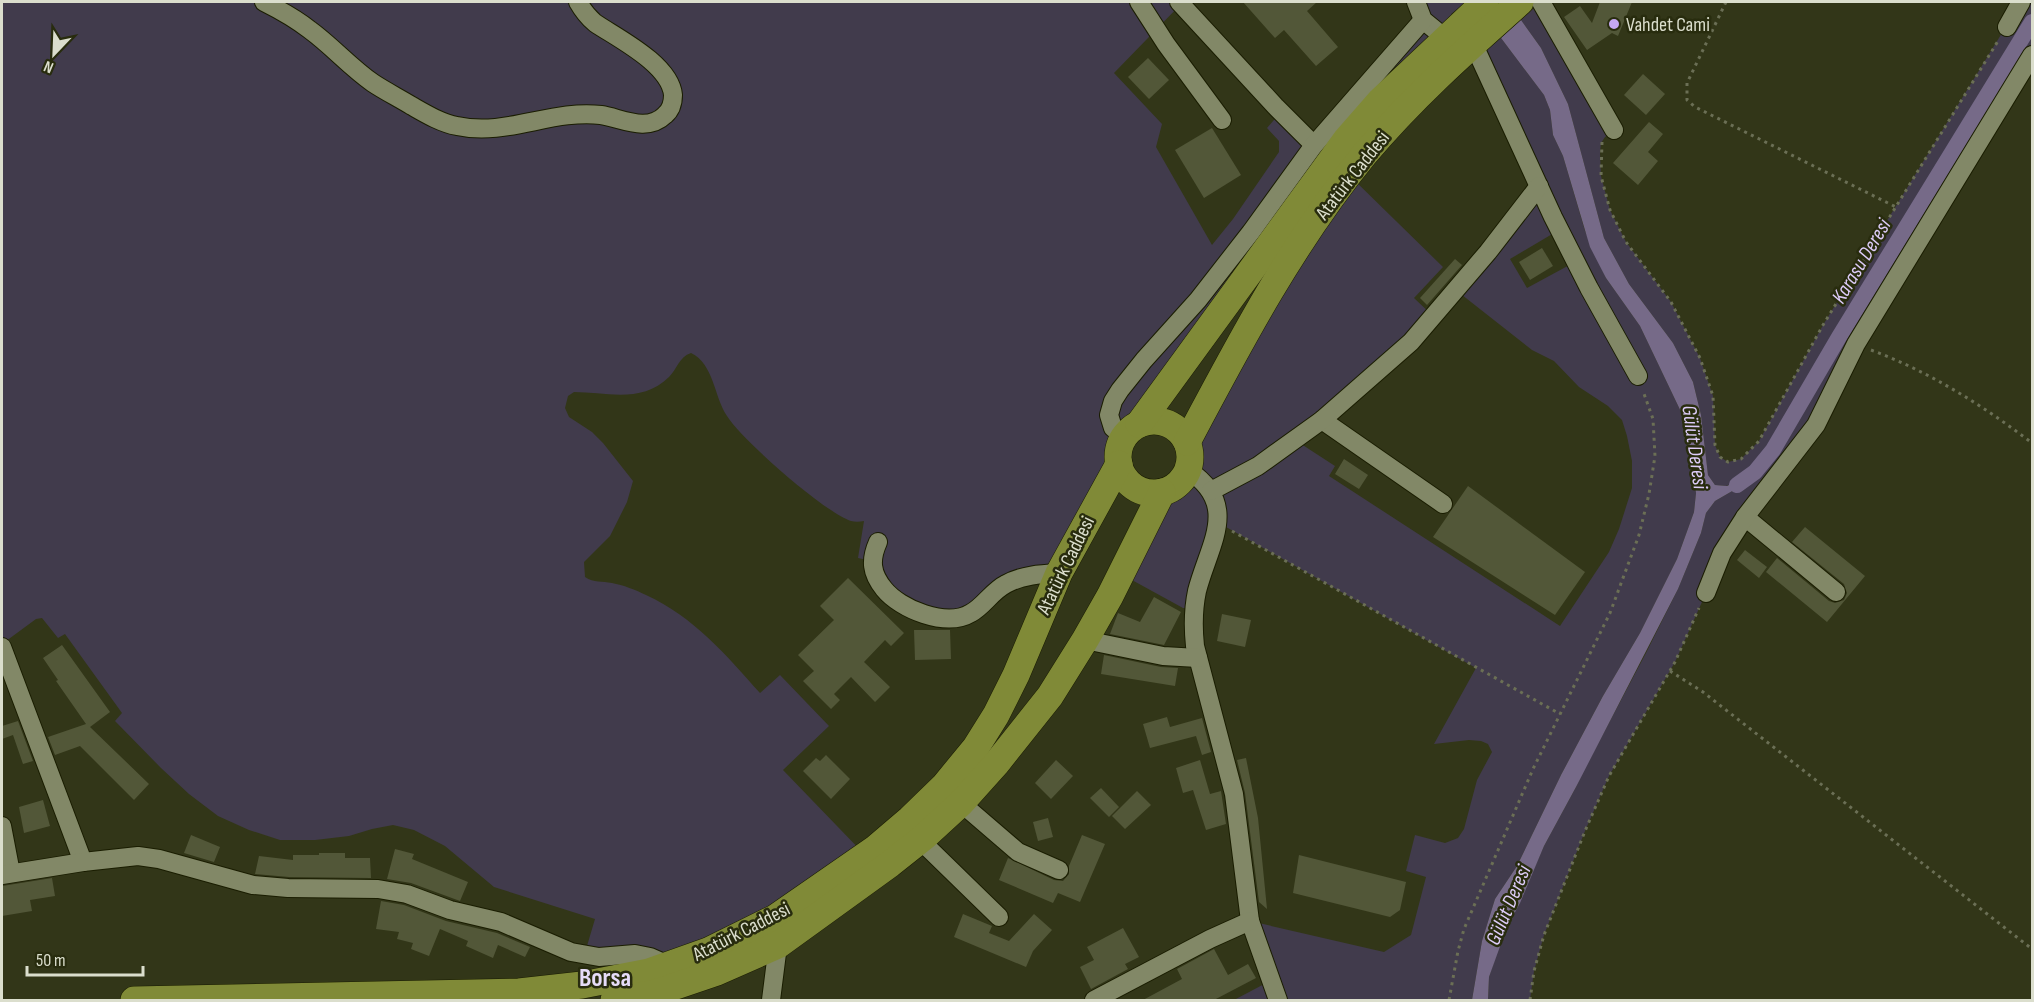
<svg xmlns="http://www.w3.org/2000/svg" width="2034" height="1002" font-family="'Sofia Sans Condensed',sans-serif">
<rect width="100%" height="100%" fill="#323618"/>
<g fill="#413b4c" fill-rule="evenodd">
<path d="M2 2H1179L1181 4 1114 73 1162 124 1156 147 1212 245 1233 219 1279 152V141L1267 128 1281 112 1314 145 1423 21 1416 2H1466L1451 14 1460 24 1122 440 1118 456 1070 551 1038 575 968 615 906 607 872 561 858 558 864 521C859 522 855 522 851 521 824 512 742 440 727 416 714 397 714 364 691 353 679 357 677 369 669 377 642 404 606 392 574 392L568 396 565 408 569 417 592 432 603 443 633 481 627 502 610 536 584 562 585 577C594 583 602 581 612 583 623 585 636 590 646 595 694 617 726 655 760 693L780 675 829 726 783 770 865 855 708 951 584 956 595 919 494 887 445 846 414 830 393 825 372 829 349 836 315 840H280L249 830 218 816 189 794 161 768 115 721 122 713 65 634 58 638 42 618 36 619 2 644Z"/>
<path d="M1541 2 1614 130 1605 137 1601 143 1600 153 1601 176 1610 210 1626 242 1671 302 1700 358 1713 396 1715 445 1720 457 1728 462 1741 459 1759 441 1823 325 2021 2H2032V55L1706 593 1675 662 1609 776 1585 831 1544 935 1534 971 1530 1000H1488L1489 977 1499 947 1544 846 1576 787 1584 770 1646 653 1678 589 1701 533 1706 513 1715 501 1741 486 1737 482 1726 486 1715 485 1708 475 1701 415 1693 382 1673 343 1629 284 1604 238 1568 104 1541 48 1521 20Z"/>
<path d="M1501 38 1544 95 1550 110 1553 135 1563 156 1585 231 1606 278 1640 326 1683 416 1696 493 1694 512 1677 559 1640 633 1603 696 1561 775 1517 866 1495 899 1482 941 1472 1000H1234L1270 981 1250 921 1384 952 1411 935 1426 877 1406 871 1415 835 1445 843 1458 838 1464 829 1477 780 1492 752 1488 744 1481 741 1469 740 1434 744 1476 668 1219 523 1194 608H1183L1121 574 1169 490 1185 476 1190 463V449L1349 175 1443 267 1414 298 1434 317 1295 440 1335 466 1329 476 1560 626 1609 552 1619 529 1632 488V461L1627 436 1622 420 1608 406 1579 387 1554 361 1532 350 1457 291 1539 186 1480 56ZM1559 230 1575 262 1527 288 1510 259Z"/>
</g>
<path fill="#766a88" d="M1521 20 1541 48 1568 104 1604 238 1629 284 1673 343 1693 382 1701 415 1708 475 1715 485 1727 486 1755 472 1741 486 1715 501 1706 513 1701 533 1678 589 1576 787 1544 846 1520 903 1507 927 1489 977 1488 1000H1472L1482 941 1495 899 1517 866 1561 775 1603 696 1640 633 1677 559 1694 512 1696 493 1683 416 1640 326 1606 278 1590 247 1563 156 1553 135 1550 110 1544 95 1501 38Z"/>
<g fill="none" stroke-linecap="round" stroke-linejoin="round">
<path stroke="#766a88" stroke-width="16" d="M1737 485 1755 472 1773 450 1839 337 2032 22"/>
</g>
<g fill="#525738">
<path d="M1243 2H1317L1307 11 1338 47 1316 66 1284 30 1275 38Z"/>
<path d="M1600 2H1632L1618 36 1612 33 1587 50 1564 17 1580 6 1592 23Z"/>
<path d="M1148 58 1169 80 1149 99 1128 77Z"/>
<path d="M1643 74 1665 94 1646 115 1624 95Z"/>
<path d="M1649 122 1663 134 1648 152 1658 161 1638 185 1613 163Z"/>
<path d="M1212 128 1241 175 1204 198 1175 150Z"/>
<path d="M1542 248 1553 266 1530 280 1519 262Z"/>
<path d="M1455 259 1462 265 1427 305 1420 298Z"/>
<path d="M1344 459 1368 475 1359 489 1335 474Z"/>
<path d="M1468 486 1585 572 1555 615 1433 537Z"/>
<path d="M1805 527 1865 576 1827 622 1766 572 1777 558 1829 601 1835 603 1844 600 1847 593 1844 584 1792 542Z"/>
<path d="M1745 550 1767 567 1759 578 1737 560Z"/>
<path d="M848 578 904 633 891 646 885 640 864 662 890 687 875 702 851 677 834 694 840 700 831 709 803 681 814 671 798 655 834 620 820 606Z"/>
<path d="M1154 597 1181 612 1164 645 1110 634 1118 613 1140 622Z"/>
<path d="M1222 614 1251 620 1245 647 1217 641Z"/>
<path d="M914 630H950L951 659 915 660Z"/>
<path d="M62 645 110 712 90 727 149 784 134 800 80 746 55 755 48 737 86 724 56 681 58 680 43 658Z"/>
<path d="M1104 655 1161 667 1178 668 1175 686 1101 674Z"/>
<path d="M1167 717 1170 727 1202 718 1211 752 1202 755 1196 736 1150 748 1143 724Z"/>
<path d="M18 721 33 761 23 764 13 735 2 739V726Z"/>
<path d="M826 755 850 779 831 799 803 771 816 758 820 761Z"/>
<path d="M1246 758 1258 818 1267 909 1259 902 1245 793 1237 760Z"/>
<path d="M1056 760 1073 776 1051 799 1035 783Z"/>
<path d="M1200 760 1210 794 1221 791 1226 824 1206 830 1193 790 1183 793 1176 768Z"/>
<path d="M1101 788 1119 807 1109 817 1090 798Z"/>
<path d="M1137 791 1151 805 1125 829 1112 816Z"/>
<path d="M43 800 50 826 24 833 19 807Z"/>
<path d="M1048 818 1053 837 1038 841 1033 822Z"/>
<path d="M191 835 220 847 214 862 184 853Z"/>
<path d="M1082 835 1105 844 1080 902 1058 893 1053 903 999 880 1008 858 1054 880 1063 881 1069 874V866Z"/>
<path d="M395 849 414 854 412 859 468 882 460 901 411 883 387 879Z"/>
<path d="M319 853H345V858H370L371 878 289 877 255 874 259 856 293 860V855H319Z"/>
<path d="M1299 855 1406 882 1400 910 1390 917 1293 893Z"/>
<path d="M52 878 55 896 30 900 32 911 2 916V886Z"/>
<path d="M381 901 404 905 446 921 497 933 530 947 525 957 498 945 493 958 466 946 468 941 440 929 429 956 411 949 413 943 397 939 399 932 376 929Z"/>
<path d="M963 914 992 926 989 933 1009 941 1034 914 1052 930 1033 951 1026 967 954 937Z"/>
<path d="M1123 928 1139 957 1125 964 1128 969 1091 989 1080 967 1094 960 1087 947Z"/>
<path d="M1214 949 1228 975 1248 964 1256 978 1214 1000H1143L1182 979 1177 969Z"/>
</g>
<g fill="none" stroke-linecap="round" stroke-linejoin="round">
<defs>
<g id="minor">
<path d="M264 2C280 10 296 19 310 30 332 46 350 67 373 83 385 91 399 98 412 106 426 114 441 123 457 126 506 137 552 109 601 115 621 118 647 133 665 115 671 110 673 102 673 95 670 64 617 38 595 23 588 17 582 9 578 2"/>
<path d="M1139 2 1166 44 1222 120"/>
<path d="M1179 2 1275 106 1314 145"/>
<path d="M1416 2 1423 20 1445 38"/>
<path d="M1541 2 1614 130"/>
<path d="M2007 27 2021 2"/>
<path d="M1473 43 1553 217 1589 288 1638 376"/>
<path d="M1322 420 1443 504"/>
<path d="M1124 436 1113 428 1109 415 1113 401 1120 390 1144 360 1198 300 1251 232 1314 145 1423 20"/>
<path d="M1188 470C1241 505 1209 544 1197 591 1193 610 1193 627 1195 646L1234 794 1250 921 1278 1000"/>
<path d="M1211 491 1258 466 1322 420 1411 342 1488 252 1539 186"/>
<path d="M1745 517 1836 592"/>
<path d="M878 542C870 560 871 573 884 589 900 609 946 628 971 613 984 606 992 591 1006 584 1022 575 1041 574 1059 573"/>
<path d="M1706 593 1722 553 1745 517 1816 425 1856 344 2032 55"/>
<path d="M1085 640 1163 656 1198 658"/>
<path d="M2 647 83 862"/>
<path d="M961 803 1018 852 1059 870"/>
<path d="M2 826 11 873"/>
<path d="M920 840 999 917"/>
<path d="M2 875 83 862 138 856 159 859 253 885 288 888 378 889 407 894 450 910 501 922 571 952 599 957 635 954 650 957 668 965"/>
<path d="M771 1000 778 945"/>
<path d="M1094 1000 1210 939 1250 921"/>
</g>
<g id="highway">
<circle cx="1154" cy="457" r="36"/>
<path d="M1139 424 1346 140 1381 100 1485 2"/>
<path d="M1187 442C1240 342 1292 243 1364 155 1411 99 1466 50 1520 2"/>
<path d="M134 1000 519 992 582 985 649 972 708 951 775 918 876 848 910 819 944 786 976 747 996 715 1016 675 1059 573 1119 464"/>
<path d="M614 1000 655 993 717 972 778 945 890 864 924 837 961 803 996 764 1050 696 1085 640 1110 596 1162 492"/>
</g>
</defs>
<use href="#minor" stroke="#1a1d01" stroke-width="20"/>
<use href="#highway" stroke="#1a1d01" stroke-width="28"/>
<g stroke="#6b6f55" stroke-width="3" stroke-dasharray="3 4.5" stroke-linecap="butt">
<path d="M1726 2 1687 83V100L1695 107 1896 207"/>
<path d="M1602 142 1601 176 1610 210 1626 242 1671 302 1700 358 1713 396 1715 445 1720 457 1728 462 1741 459 1759 441 1823 325 1998 41"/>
<path d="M1871 350C1930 372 1982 405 2032 443"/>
<path d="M1232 531 1560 714"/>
<path d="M1670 671 1703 692 2032 949"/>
<path d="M1449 1000 1458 951 1464 929 1533 769 1610 613 1639 535 1649 494 1655 456 1653 419 1643 391"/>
<path d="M1530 1000 1534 971 1544 935 1585 831 1609 776 1675 662 1699 608"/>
</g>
<use href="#minor" stroke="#828867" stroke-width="18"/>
<use href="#highway" stroke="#808a37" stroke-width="27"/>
</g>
<circle fill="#c4a7f1" stroke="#282c0e" stroke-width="2" cx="1614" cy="24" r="6"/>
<g text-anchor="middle" stroke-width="5" stroke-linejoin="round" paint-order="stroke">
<g font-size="20" fill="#dbdecd" stroke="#282c0e" text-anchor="start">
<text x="1626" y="31">Vahdet Cami</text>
</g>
<g font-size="20" fill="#dbdecd" stroke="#282c0e">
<text transform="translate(1352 175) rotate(-52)" y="7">Atatürk Caddesi</text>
<text transform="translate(1065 565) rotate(-64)" y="7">Atatürk Caddesi</text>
<text transform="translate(741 931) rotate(-27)" y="7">Atatürk Caddesi</text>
</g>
<g font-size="21" font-style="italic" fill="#dccbf7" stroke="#282c0e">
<text transform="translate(1861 261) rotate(-59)" y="7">Karasu Deresi</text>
<text transform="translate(1695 447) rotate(82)" y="7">Gülüt Deresi</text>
<text transform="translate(1508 905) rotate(-67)" y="7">Gülüt Deresi</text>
</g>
<g font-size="26" font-weight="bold" fill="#e6dcf8" stroke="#282c0e">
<text x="605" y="986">Borsa</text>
</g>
</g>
<rect width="2034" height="1002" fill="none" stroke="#dbdecd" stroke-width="6"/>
<g transform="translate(54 54) rotate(203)" stroke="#282c0e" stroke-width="4.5" paint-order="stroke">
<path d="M0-4.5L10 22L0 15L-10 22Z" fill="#dbdecd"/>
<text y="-9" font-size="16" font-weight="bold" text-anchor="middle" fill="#dbdecd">N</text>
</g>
<path d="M27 966v9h116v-9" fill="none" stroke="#dbdecd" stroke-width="3"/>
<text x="36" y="966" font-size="18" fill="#dbdecd" stroke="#282c0e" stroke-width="4.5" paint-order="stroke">50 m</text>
</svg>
